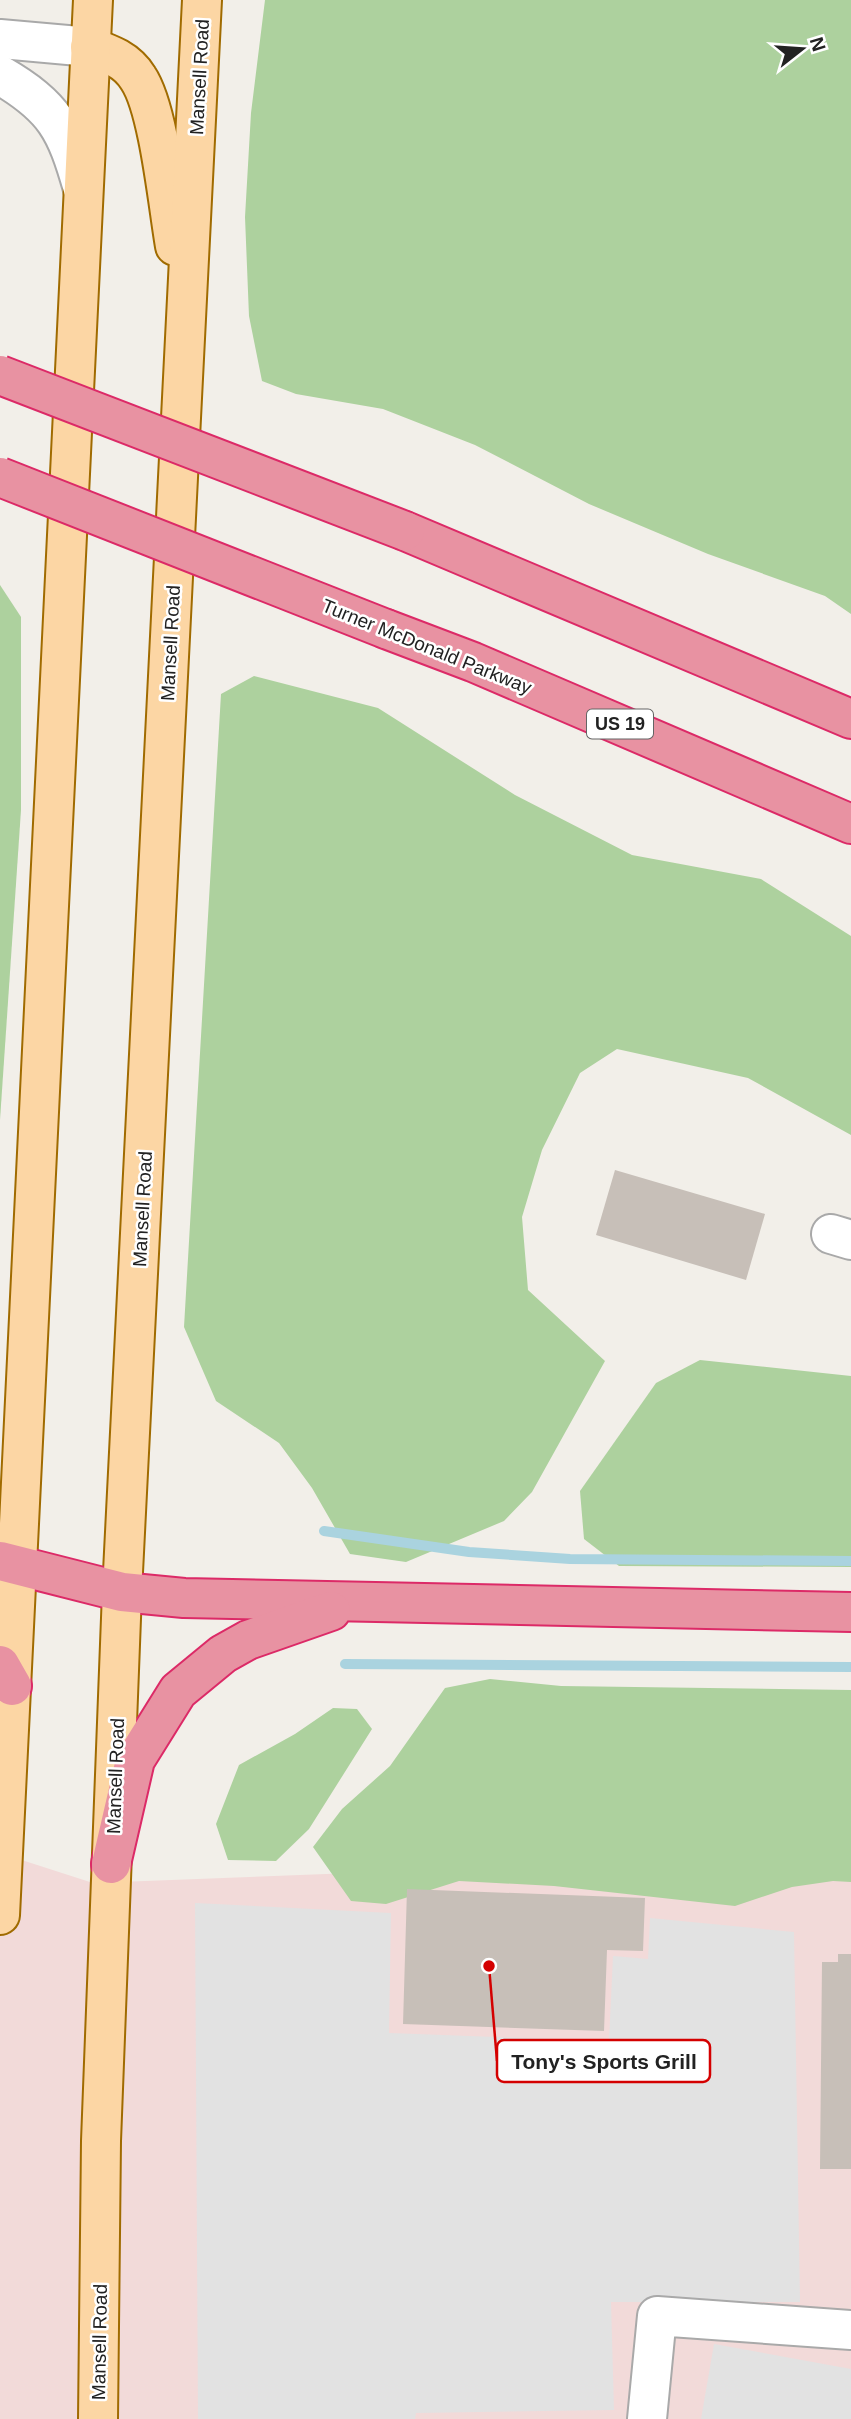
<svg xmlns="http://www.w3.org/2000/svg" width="851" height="2419" font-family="Arial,sans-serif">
<rect width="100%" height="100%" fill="#f2efe9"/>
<path fill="#f2dad9" d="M0 1853 93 1883 851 1854V2419H0Z"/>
<g fill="#add19e">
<path d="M265 0H851V614L825 596 708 554 589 504 475 445 383 409 296 394 262 381 249 316 245 217 251 113Z"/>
<path d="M0 585 21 617V810L0 1120Z"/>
<path d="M254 676 378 708 515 795 632 855 761 879 851 936V1135L748 1078 617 1049 580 1073 542 1150 522 1217 528 1290 605 1361 532 1492 504 1521 406 1562 350 1554 312 1488 279 1443 216 1401 184 1327 221 694Z"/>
<path d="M700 1360 851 1376V1567L619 1566 584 1539 580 1491 656 1383Z"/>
<path d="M490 1679 561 1686 851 1690V1882L833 1881 792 1887 735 1906 554 1886 459 1881 386 1904 351 1901 313 1847 342 1809 390 1766 445 1688Z"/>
<path d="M333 1708 357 1709 372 1729 309 1829 276 1861 228 1860 216 1824 239 1765 295 1734Z"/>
</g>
<g fill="#e2e2e2">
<path d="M195 1903 391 1913 389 2033 609 2041 613 1956 648 1959 650 1918 794 1932 800 2302H611L614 2410 416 2413 415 2419H198Z"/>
<path d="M714 2344 851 2369V2419H701Z"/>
</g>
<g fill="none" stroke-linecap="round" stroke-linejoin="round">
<g stroke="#aad3df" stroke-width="10">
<path d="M324 1531 469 1552 570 1559 851 1561"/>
<path d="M345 1664 851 1667"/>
</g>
</g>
<g fill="#c7bfb8">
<path d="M615 1170 765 1214 746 1280 596 1235Z"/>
<path d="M407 1889 645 1898 643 1951 607 1950 604 2031 403 2024Z"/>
<path d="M838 1954H851V2169H820L822 1962H838Z"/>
</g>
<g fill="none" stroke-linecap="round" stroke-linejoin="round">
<defs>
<g id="minor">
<path d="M0 39 90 47"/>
<path d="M0 75C55 107 66 129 83 189"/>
<path d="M831 1234 851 1240"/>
<path d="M647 2419 657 2316 851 2330"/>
</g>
<g id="major">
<path d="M90 47C110 54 127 60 138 78 159 109 168 206 175 246"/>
<path d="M0 1915 93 0"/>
<path d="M98 2419 101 2141 122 1592 202 0"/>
</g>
<g id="highway">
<path d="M405 531 851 719"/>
<path d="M386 629 473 662 851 824"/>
<path d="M0 1561 122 1592 184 1598 851 1612"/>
<path d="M0 1665 12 1686"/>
<path d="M111 1864 135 1760 178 1691 223 1654 248 1640 331 1611"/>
</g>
</defs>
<use href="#minor" stroke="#a9a9a9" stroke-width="42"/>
<use href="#major" stroke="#a06b00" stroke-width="42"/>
<use href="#highway" stroke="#dc2a67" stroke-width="42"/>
<use href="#minor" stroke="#fff" stroke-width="38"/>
<use href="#major" stroke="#fcd6a4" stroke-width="38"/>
<use href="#highway" stroke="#e892a2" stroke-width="38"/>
<defs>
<g id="highway-bridge">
<path d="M0 375 405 531"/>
<path d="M0 477 386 629"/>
</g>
</defs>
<use href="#highway-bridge" stroke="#dc2a67" stroke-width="42" stroke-linecap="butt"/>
<use href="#highway-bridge" stroke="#e892a2" stroke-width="38"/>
</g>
<g text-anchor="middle" stroke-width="5" stroke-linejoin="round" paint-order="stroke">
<rect fill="#fff" stroke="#646464" stroke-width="2" x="587" y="709.5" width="66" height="29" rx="5"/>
<g font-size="18" font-weight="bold" fill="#222">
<text x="620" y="730">US 19</text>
</g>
<g font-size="19" fill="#222" stroke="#fff">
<text transform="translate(199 77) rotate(-87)" y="7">Mansell Road</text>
<text transform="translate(170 643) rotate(-87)" y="7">Mansell Road</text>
<text transform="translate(427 646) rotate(22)" y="7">Turner McDonald Parkway</text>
<text transform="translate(142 1209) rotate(-87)" y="7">Mansell Road</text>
<text transform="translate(115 1776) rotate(-88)" y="7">Mansell Road</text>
<text transform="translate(99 2342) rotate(-89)" y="7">Mansell Road</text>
</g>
</g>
<path fill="none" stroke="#d40000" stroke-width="2.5" d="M489 1966L497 2061"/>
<circle fill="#d40000" stroke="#fff" stroke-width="2.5" cx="489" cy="1966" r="7"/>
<rect fill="#fff" stroke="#d40000" stroke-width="2.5" x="497" y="2040" width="213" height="42" rx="7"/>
<g font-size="21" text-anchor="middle" font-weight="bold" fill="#222">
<text x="604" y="2069">Tony's Sports Grill</text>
</g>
<g transform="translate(802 49) rotate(73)" stroke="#ffffff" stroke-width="5" paint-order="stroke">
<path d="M0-5L12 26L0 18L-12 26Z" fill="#222222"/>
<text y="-10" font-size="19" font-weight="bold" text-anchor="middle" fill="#222222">N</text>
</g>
</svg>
